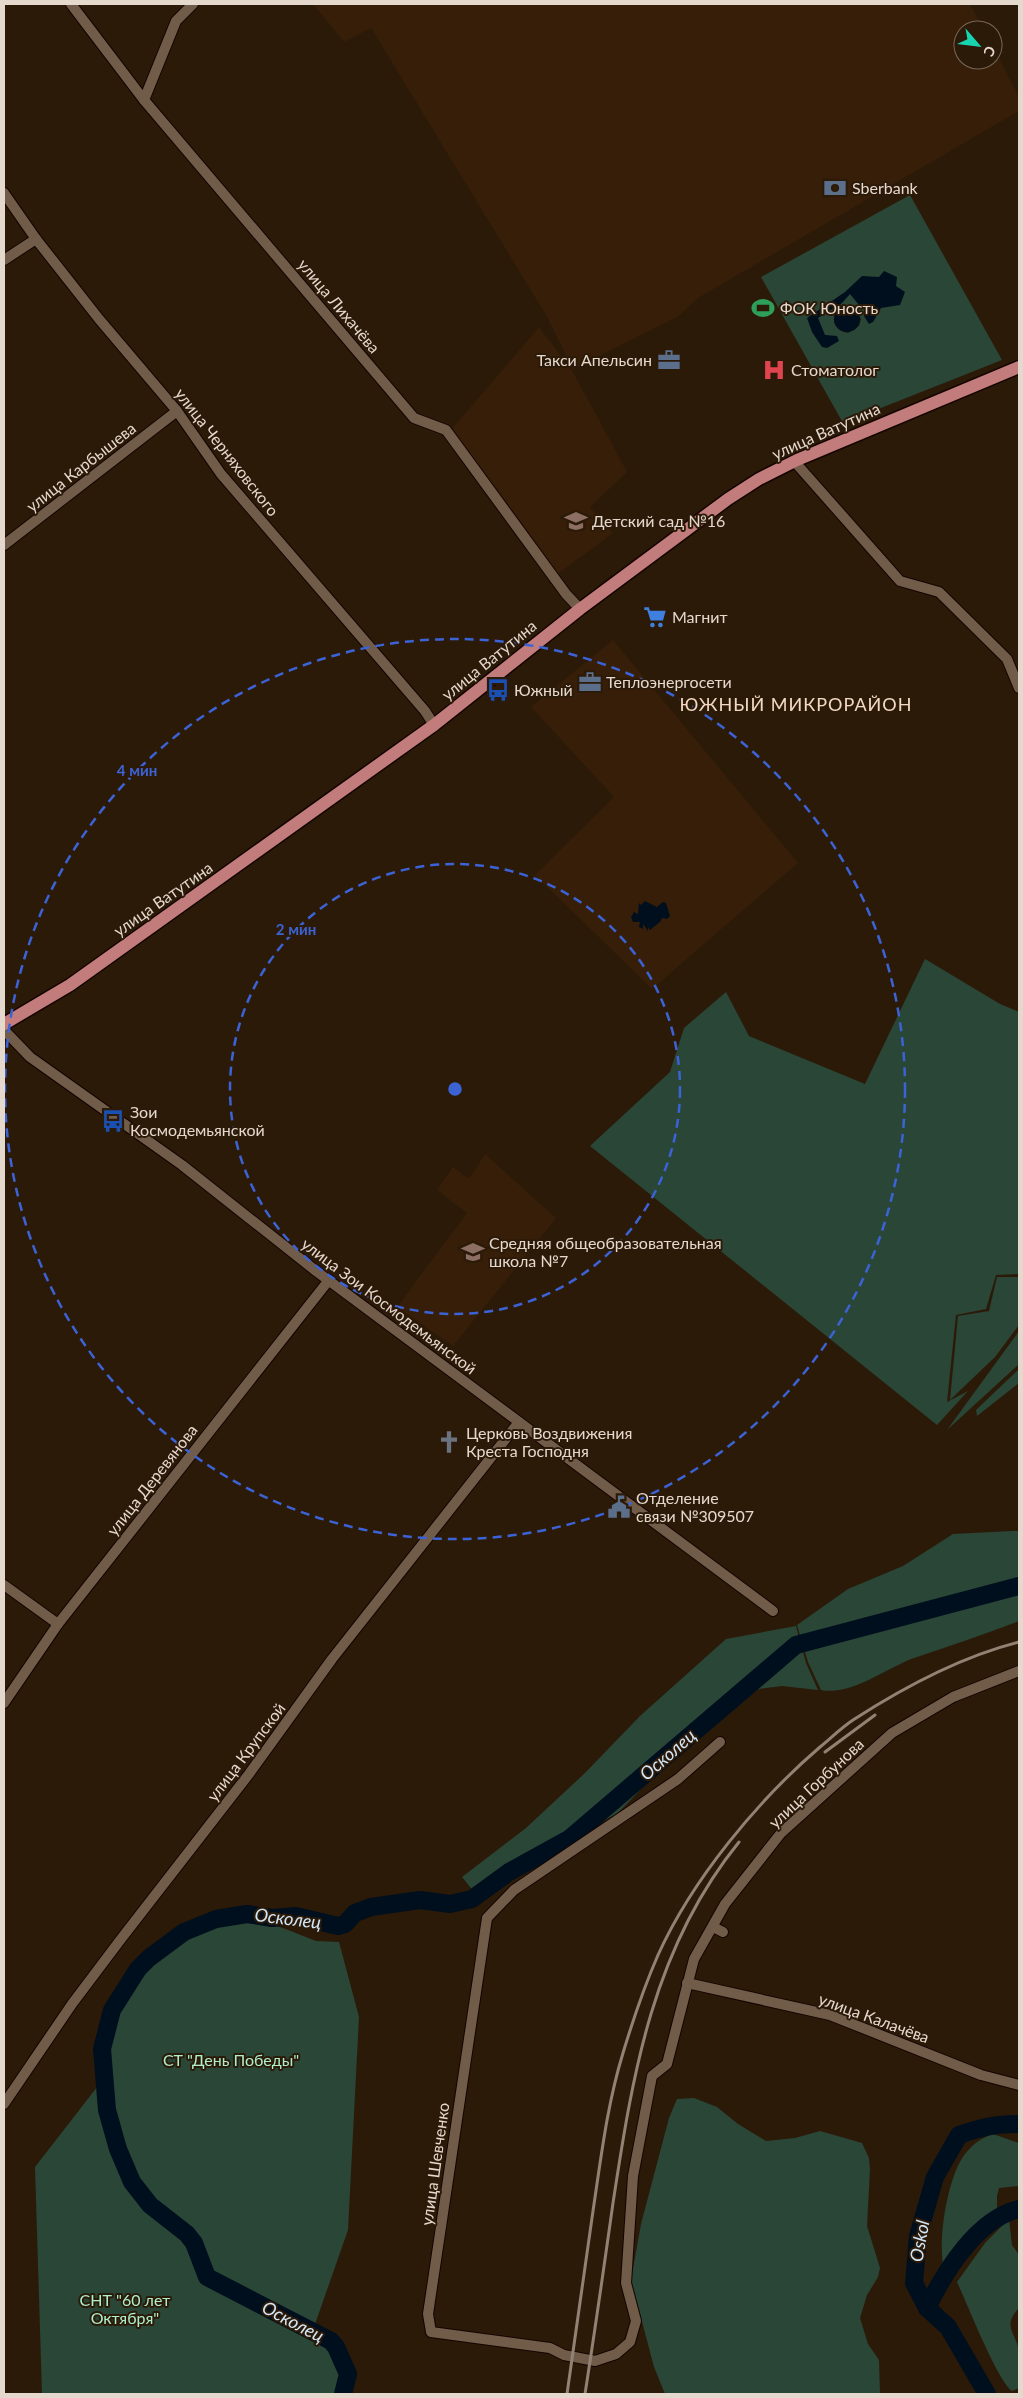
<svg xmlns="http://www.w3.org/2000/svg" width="1023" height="2398" font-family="Lato,sans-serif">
<rect width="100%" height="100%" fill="#2c1a09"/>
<g fill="#361e08">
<path d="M313 4H970L984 30H963V60H993V47L1019 97V111L698 298 679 316 573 369 546 315 371 28 344 42Z"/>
<path d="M539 327 573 372 627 472 590 507 613 533 555 576 450 431Z"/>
<path d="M613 640 798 863 652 989 535 875 614 797 531 707Z"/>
<path d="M485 1154 556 1218 453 1346 397 1307 467 1213 437 1190 453 1167 469 1179Z"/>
</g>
<g fill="#294637" fill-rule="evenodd">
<path d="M910 195 1002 360 843 423 761 277ZM846 306 854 308 861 319 859 326 848 333C830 330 829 311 846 306Z"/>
<path d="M925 959 1000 1004 1019 1012V1274L996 1275 986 1309 956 1315 947 1402 968 1391 937 1425 590 1146 670 1072 684 1028 726 992 749 1036 865 1084Z"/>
<path d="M997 1277H1019V1325L995 1357 950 1400 958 1316 989 1311Z"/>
<path d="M1019 1331V1364L947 1430Z"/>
<path d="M1019 1369V1383L977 1416 976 1410Z"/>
<path d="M1012 1531H1019V1621C985 1634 949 1646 914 1658 886 1668 852 1696 821 1690L808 1662 797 1625 848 1589 903 1566 953 1534Z"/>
<path d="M796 1626 806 1663 818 1690 782 1686 759 1689 744 1694 729 1704 669 1760 618 1813 568 1840 533 1865 479 1898 462 1877 526 1828 585 1773 640 1716 726 1639Z"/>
<path d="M246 1917 283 1928 316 1941 339 1942 359 2017 348 2230 313 2330 208 2275C200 2262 201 2247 190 2234 172 2214 146 2205 133 2179 118 2150 110 2117 107 2085 107 2073 105 2062 105 2050 106 2003 146 1959 185 1936 203 1926 226 1922 246 1917Z"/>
<path d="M101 2082C104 2124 116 2178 149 2208 160 2219 174 2226 185 2237 196 2248 199 2264 204 2278L329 2342 346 2374 341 2394H42L35 2167Z"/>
<path d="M694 2098 717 2107 738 2124 766 2141 795 2138 820 2131 862 2143 869 2158 870 2169 867 2226 880 2268 878 2277 867 2295 860 2318 868 2344 879 2360 880 2394H665L654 2367 631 2280 641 2224 669 2118 677 2099Z"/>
<path d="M993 2134 1019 2143V2186L999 2188 997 2196V2210L973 2234 945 2273C936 2246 947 2177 965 2154 973 2144 981 2138 993 2134Z"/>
<path d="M1009 2219 1012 2245 1019 2255V2308C1001 2327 1017 2333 1019 2352 1021 2364 1019 2376 1019 2388L1012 2391C997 2380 967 2303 957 2282L985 2243Z"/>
</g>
<g fill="#000f1d">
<path d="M884 271 897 277 896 286 905 292 900 305 881 308 873 322 869 324 864 316 865 306 859 305 850 294 842 303 818 318 825 335 837 336 839 341 827 348 822 347 812 332 807 318 845 292 862 276 879 277Z"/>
<circle cx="847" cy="319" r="13"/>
<path d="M645 901 657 907 663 902 666 903 670 916 667 919 662 918 660 922 650 930 648 927V931L643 924V929L639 927 640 922H633L631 917 634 912 638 914 639 903 641 905Z"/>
</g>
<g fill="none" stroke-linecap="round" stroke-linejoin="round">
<g stroke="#000f1d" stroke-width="18">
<path d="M927 2308C945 2271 977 2219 1019 2209"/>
<path d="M343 2394 348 2374 336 2347 331 2341 207 2277 194 2243 187 2234 150 2205 132 2182 118 2149 107 2110 102 2049 112 2010 138 1969 149 1958 184 1932 216 1919 247 1914 272 1918 296 1916 338 1926 345 1924 355 1913 371 1907 420 1900 450 1904 472 1899 509 1872 569 1839 796 1645 1019 1586"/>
<path d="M987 2394 948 2327 927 2308 914 2283 918 2236 935 2177 959 2135C979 2128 997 2123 1019 2124"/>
</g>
<defs>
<g id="street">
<path d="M71 4 144 100"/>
<path d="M193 4 176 21 144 100 414 418 446 430 566 594 580 609"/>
<path d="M4 193 36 239 99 319 177 411 221 474 425 711 434 725"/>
<path d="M4 260 36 239"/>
<path d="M794 461 900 581 939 592 1007 659 1019 688"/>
<path d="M4 545 177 411"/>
<path d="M4 1030 30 1057 182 1165 316 1271 773 1611"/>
<path d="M4 1585 58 1624"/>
<path d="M4 1703 58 1624 329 1280"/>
<path d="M720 1742 678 1779 514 1890 487 1918 428 2314 431 2332 550 2348 564 2355 595 2361 616 2354 630 2342 636 2321 626 2283 633 2176 652 2076 667 2064 694 1959 725 1904 781 1833 892 1733 953 1697 1019 1671"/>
<path d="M713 1927 723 1932"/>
<path d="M687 1983 830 2015 981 2075 1019 2085"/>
<path d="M4 2104 72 2004 121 1939 249 1774 332 1659 519 1422"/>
</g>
<path id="primary" d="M4 1024 70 985 434 725 580 609 728 499 759 479 797 460 1019 367"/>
</defs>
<use href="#street" stroke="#140400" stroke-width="12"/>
<use href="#primary" stroke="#140400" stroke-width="15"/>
<use href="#street" stroke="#715b49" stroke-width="10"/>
<use href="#primary" stroke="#c17c7b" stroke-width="12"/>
<g stroke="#918274" stroke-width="3">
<path d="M825 1752 875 1715"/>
<path d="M567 2394C576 2333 584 2272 593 2211 601 2158 607 2105 623 2053 633 2020 644 1987 658 1955 692 1880 757 1801 820 1747 831 1738 841 1728 853 1720 904 1687 960 1657 1019 1642"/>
<path d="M585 2394C595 2330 604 2267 613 2203 633 2072 653 1948 739 1842"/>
</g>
</g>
<g fill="none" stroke="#3b63d6" stroke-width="2.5" stroke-dasharray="9 6">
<circle cx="455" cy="1089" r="225"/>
<circle cx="455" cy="1089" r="450"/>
</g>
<defs>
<symbol id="bank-bare" viewBox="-9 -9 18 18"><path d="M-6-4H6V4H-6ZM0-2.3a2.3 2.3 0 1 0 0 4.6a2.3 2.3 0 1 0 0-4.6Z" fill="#5c6f8a" stroke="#2c1a09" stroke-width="2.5" paint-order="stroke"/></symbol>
<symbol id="stadium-bare" viewBox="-9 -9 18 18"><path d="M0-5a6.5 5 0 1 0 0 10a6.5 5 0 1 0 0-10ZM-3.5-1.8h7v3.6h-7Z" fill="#2e9e5b" stroke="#2c1a09" stroke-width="2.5" paint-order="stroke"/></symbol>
<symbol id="office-bare" viewBox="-9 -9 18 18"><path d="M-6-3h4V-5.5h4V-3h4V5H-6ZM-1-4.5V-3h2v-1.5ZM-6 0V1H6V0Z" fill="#5c6f8a" stroke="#2c1a09" stroke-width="2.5" paint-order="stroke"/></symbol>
<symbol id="hospital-bare" viewBox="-9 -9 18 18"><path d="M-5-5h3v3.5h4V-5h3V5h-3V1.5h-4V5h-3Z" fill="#e0444e" stroke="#2c1a09" stroke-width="2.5" paint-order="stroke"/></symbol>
<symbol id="school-bare" viewBox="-9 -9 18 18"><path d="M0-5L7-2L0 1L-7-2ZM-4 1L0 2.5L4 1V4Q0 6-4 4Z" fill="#8d6e63" stroke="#2c1a09" stroke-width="2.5" paint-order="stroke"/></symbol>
<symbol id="supermarket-bare" viewBox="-9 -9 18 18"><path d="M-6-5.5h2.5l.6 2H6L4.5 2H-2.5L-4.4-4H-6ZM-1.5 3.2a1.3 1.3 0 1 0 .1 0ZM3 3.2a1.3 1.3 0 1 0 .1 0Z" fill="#3f7fe0" stroke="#2c1a09" stroke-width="2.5" paint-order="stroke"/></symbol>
<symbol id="bus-bare" viewBox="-9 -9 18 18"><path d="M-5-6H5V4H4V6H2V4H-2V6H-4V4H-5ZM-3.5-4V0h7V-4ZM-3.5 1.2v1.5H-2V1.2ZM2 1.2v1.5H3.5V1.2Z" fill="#1a4fb4" stroke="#2c1a09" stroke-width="2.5" paint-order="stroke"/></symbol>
<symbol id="church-bare" viewBox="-9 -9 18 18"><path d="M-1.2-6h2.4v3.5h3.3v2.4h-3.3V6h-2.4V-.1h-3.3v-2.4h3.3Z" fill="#6b7280" stroke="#2c1a09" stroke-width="2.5" paint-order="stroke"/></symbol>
<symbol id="civic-bare" viewBox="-9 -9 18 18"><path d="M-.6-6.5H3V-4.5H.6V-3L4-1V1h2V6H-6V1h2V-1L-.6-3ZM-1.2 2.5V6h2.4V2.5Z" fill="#5c6f8a" stroke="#2c1a09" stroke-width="2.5" paint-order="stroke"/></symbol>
</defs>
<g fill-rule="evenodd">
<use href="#bank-bare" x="819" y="172" width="32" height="32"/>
<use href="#stadium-bare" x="747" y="292" width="32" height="32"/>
<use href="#office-bare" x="653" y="344" width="32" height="32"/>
<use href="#hospital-bare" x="758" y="354" width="32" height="32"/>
<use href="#school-bare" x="560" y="505" width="32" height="32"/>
<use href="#supermarket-bare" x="639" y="601" width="32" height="32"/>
<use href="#office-bare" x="574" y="666" width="32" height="32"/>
<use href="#bus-bare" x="482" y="674" width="32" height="32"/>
<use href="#bus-bare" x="97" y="1105" width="32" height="32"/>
<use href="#school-bare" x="457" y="1236" width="32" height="32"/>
<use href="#church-bare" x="433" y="1426" width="32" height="32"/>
<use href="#civic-bare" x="603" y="1491" width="32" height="32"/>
</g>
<g text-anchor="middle" stroke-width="4" stroke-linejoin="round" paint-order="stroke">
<g font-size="16" fill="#e5d8cd" stroke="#2c1a09" text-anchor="start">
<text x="852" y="194">Sberbank</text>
<text x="780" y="314">ФОК Юность</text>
<text x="652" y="366" text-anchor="end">Такси Апельсин</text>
<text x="791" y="376">Стоматолог</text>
<text x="592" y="527">Детский сад №16</text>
<text x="672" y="623">Магнит</text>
<text x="606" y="688">Теплоэнергосети</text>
<text x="514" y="696">Южный</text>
<text x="130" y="1118">Зои<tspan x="130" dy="18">Космодемьянской</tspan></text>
<text x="489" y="1249">Средняя общеобразовательная<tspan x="489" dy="18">школа №7</tspan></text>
<text x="466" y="1439">Церковь Воздвижения<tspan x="466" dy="18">Креста Господня</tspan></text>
<text x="636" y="1504">Отделение<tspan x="636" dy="18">связи №309507</tspan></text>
</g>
<g font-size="16" fill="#e5d8cd" stroke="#2c1a09">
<text transform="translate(339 306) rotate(50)" y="6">улица Лихачёва</text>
<text transform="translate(826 431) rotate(-24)" y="6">улица Ватутина</text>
<text transform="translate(227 452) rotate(52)" y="6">улица Черняховского</text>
<text transform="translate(81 467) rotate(-38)" y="6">улица Карбышева</text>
<text transform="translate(489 660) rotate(-39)" y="6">улица Ватутина</text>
<text transform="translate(163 899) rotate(-35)" y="6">улица Ватутина</text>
<text transform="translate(389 1306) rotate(37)" y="6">улица Зои Космодемьянской</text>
<text transform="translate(152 1480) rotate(-52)" y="6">улица Деревянова</text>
<text transform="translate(246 1752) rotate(-53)" y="6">улица Крупской</text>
<text transform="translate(816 1783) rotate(-43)" y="6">улица Горбунова</text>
<text transform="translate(874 2018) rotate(20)" y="6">улица Калачёва</text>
<text transform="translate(435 2164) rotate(-82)" y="6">улица Шевченко</text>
</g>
<g font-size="16" fill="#adeecb" stroke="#2c1a09">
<text x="231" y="2066">СТ "День Победы"</text>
<text x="125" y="2306">СНТ "60 лет<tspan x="125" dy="18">Октября"</tspan></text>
</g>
<g font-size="18" letter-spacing="1" fill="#f3d9c4" stroke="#2c1a09">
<text x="796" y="711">ЮЖНЫЙ МИКРОРАЙОН</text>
</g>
<g font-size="18" font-style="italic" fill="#d2e7f8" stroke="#2c1a09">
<text transform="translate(668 1755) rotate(-41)" y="6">Осколец</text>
<text transform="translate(288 1919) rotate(7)" y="6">Осколец</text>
<text transform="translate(920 2241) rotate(-80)" y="6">Oskol</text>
<text transform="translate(293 2322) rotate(28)" y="6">Осколец</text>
</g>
</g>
<circle cx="455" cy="1089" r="8" fill="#3b63d6" stroke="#2c1a09" stroke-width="2.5"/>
<g font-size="15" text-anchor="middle" font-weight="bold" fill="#3b63d6" stroke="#2c1a09" stroke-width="4" stroke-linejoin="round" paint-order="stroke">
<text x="137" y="776">4 мин</text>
<text x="296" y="935">2 мин</text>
</g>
<rect width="1023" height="2398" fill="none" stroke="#e5d8cd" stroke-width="10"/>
<g transform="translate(978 45) rotate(118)"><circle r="24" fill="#2c1a09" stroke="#766657"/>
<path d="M0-4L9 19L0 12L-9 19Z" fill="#18d5b2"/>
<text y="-8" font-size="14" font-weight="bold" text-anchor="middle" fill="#e5d8cd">С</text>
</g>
</svg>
